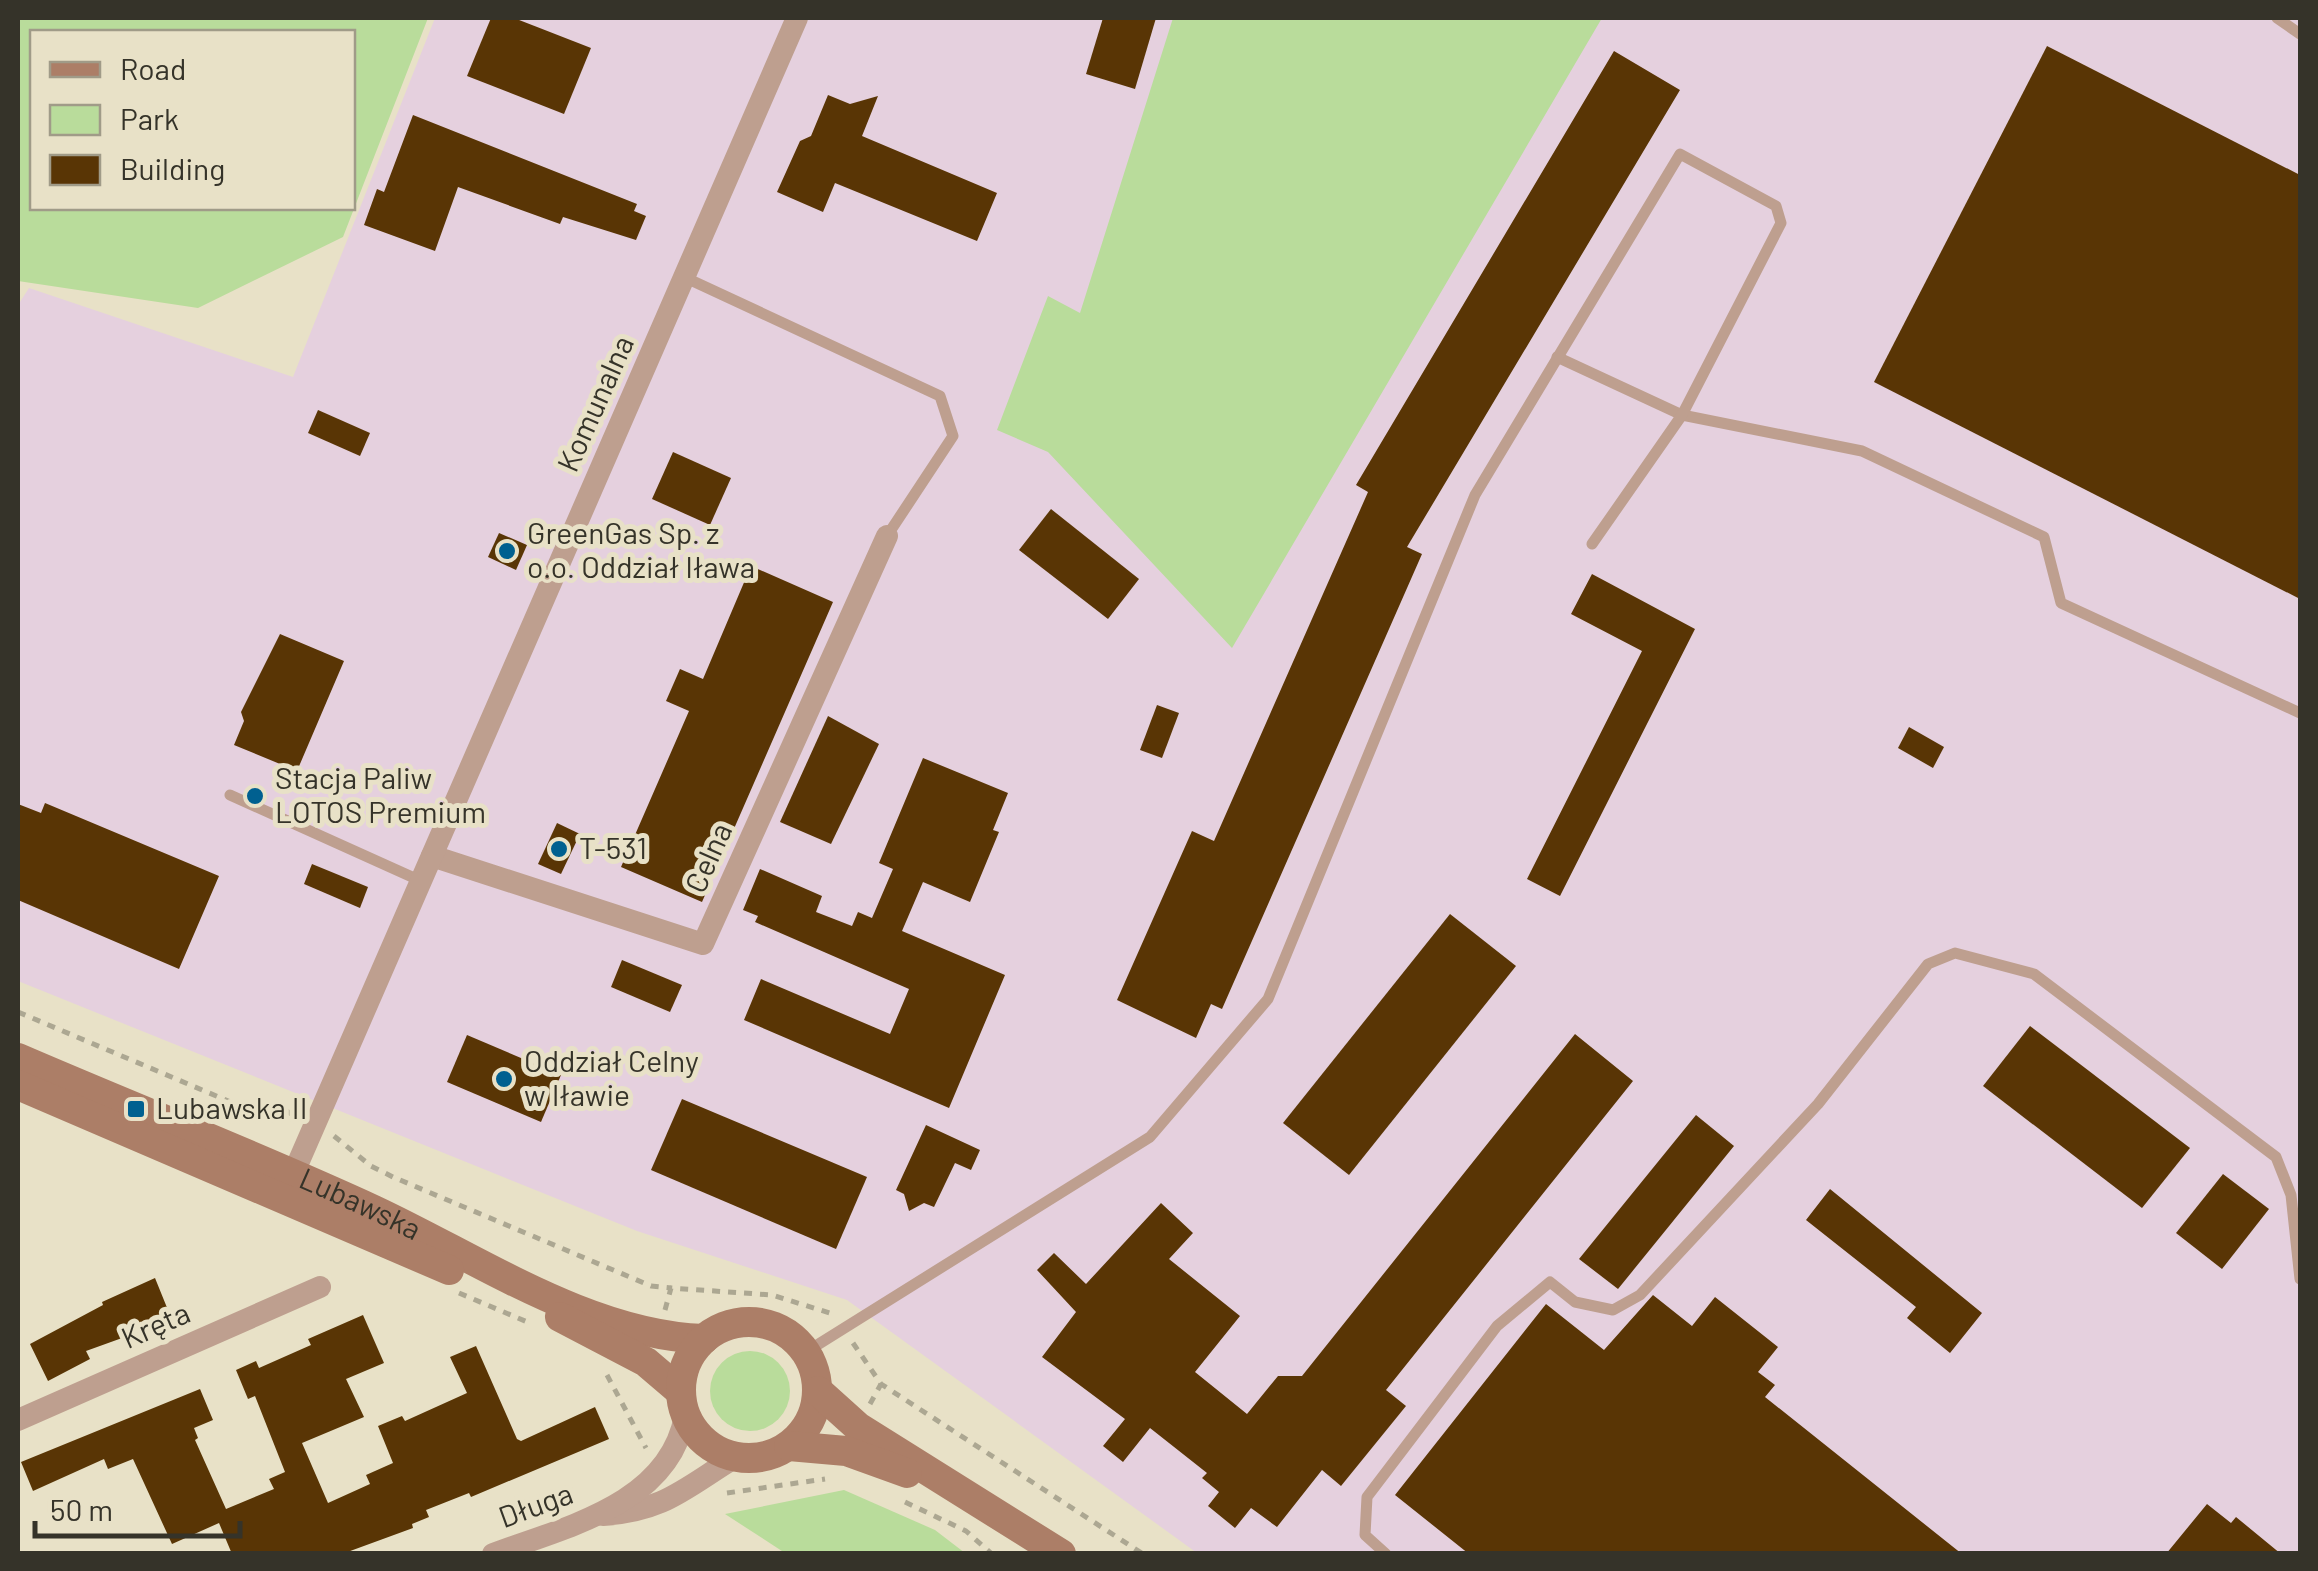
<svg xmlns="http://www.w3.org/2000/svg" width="2318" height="1571" font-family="Barlow,sans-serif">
<rect width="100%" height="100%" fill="#e8e1c7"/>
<path fill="#e5d0de" d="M435 18H2300V1553H1197L847 1300 637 1231 18 981V305L29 288 293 377Z"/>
<g fill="#b9dc9b" fill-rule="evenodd">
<path d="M18 18H428L343 237 198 308 18 281ZM32 32H352V208H32Z"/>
<path d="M1173 18H1602L1232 648 1048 452 997 430 1048 296 1080 313Z"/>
<circle cx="750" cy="1391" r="40"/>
<path d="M844 1490 935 1530 965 1553H785L725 1514Z"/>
</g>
<g fill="#593505">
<path d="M491 18H514L591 48 564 114 467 76Z"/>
<path d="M1103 18H1156L1135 89 1086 74Z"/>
<path d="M2047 46 2300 175V599L1874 382Z"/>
<path d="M1614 51 1680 90 1407 547 1422 554 1222 1009 1211 1004 1196 1038 1117 1000 1192 831 1214 841 1368 492 1356 485Z"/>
<path d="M828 95 850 104 878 96 862 136 997 193 977 241 835 183 823 212 777 192 800 141 811 136Z"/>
<path d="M413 115 637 204 634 211 646 216 636 240 563 217 560 224 458 187 435 251 364 225 377 189 384 192Z"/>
<path d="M318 410 370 433 360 456 308 433Z"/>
<path d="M673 452 731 478 710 525 652 499Z"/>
<path d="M1051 509 1139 579 1108 619 1019 550Z"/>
<path d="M499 533 527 545 516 570 488 557Z"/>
<path d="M751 566 833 602 702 902 621 867 689 711 666 701 680 669 703 679Z"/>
<path d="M1592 574 1695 629 1560 896 1527 879 1642 651 1571 614Z"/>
<path d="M280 634 344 661 297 771 234 745 244 721 241 712Z"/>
<path d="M1157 705 1179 713 1162 758 1140 750Z"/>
<path d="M828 716 879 744 831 844 780 822Z"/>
<path d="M1909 727 1944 747 1933 768 1898 748Z"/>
<path d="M923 758 1008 793 993 830 999 832 970 902 923 882 902 931 1005 975 949 1108 744 1020 761 979 890 1034 909 989 755 922 758 916 743 910 760 869 822 896 816 912 852 926 858 912 872 918 893 869 879 863Z"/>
<path d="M45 803 219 876 179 969 18 900V804L41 813Z"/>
<path d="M557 823 580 834 561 874 538 864Z"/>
<path d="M312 864 368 887 360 908 304 884Z"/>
<path d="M1450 914 1516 966 1349 1175 1283 1123Z"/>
<path d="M622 960 682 985 670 1012 611 987Z"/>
<path d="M2030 1026 2190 1148 2142 1208 1983 1086Z"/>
<path d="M1575 1034 1633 1081 1386 1390 1406 1406 1341 1486 1322 1470 1277 1527 1251 1508 1235 1528 1208 1506 1219 1492 1202 1478 1207 1473 1150 1428 1123 1462 1103 1446 1125 1419 1042 1357 1076 1312 1037 1270 1054 1253 1086 1284 1161 1203 1193 1233 1169 1259 1240 1316 1195 1372 1247 1414 1278 1376H1302Z"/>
<path d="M467 1035 561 1075 541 1122 447 1082Z"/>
<path d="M682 1099 867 1177 836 1249 651 1170Z"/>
<path d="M1696 1115 1734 1146 1618 1289 1579 1259Z"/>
<path d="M926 1125 980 1150 971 1170 955 1163 934 1207 924 1203 909 1211 904 1194 896 1190Z"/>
<path d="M2223 1174 2269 1209 2222 1269 2176 1233Z"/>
<path d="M1830 1189 1982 1313 1950 1353 1907 1318 1916 1307 1806 1220Z"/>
<path d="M155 1278 172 1320 86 1351 90 1359 48 1381 30 1344 103 1305 102 1302Z"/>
<path d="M1653 1295 1692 1326 1715 1297 1778 1347 1758 1372 1775 1385 1765 1397 1962 1554H1469L1395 1495 1546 1304 1604 1350Z"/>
<path d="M363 1315 384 1363 346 1379 364 1417 302 1443 328 1503 370 1484 366 1475 393 1463 378 1426 402 1416 405 1421 467 1393 450 1357 476 1346 517 1439 521 1441 595 1407 609 1439 471 1497 469 1493 426 1510 429 1517 412 1524 413 1528 342 1554H232L219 1523 172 1544 133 1459 108 1469 104 1459 33 1491 21 1462 200 1389 213 1420 194 1428 198 1438 195 1440 226 1509 274 1489 269 1479 285 1472 255 1396 248 1399 236 1370 256 1361 259 1368 311 1345 308 1339Z"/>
<path d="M2207 1504 2231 1523 2236 1517 2281 1554H2166Z"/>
</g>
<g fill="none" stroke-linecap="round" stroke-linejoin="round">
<g stroke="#aca792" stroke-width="5" stroke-dasharray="8 8" stroke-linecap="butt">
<path d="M18 1012 247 1109 282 1108 293 1115"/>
<path d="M334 1136 371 1166 393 1177 651 1286 671 1288"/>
<path d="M459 1293 532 1324"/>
<path d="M665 1310 671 1288 772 1295 833 1314"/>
<path d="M853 1343 881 1384 1143 1554"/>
<path d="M607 1375 646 1448"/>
<path d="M870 1404 881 1384"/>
<path d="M727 1493 825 1479"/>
<path d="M905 1502 966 1531 992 1554"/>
</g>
<g stroke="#be9f8f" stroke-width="11">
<path d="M2277 18 2300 34"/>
<path d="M684 277 940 396 953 436 887 536"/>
<path d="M1557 357 1682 415 1862 451 2044 537 2061 603 2300 713"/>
<path d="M230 795 421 881"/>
<path d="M806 1352 1150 1137 1268 999 1475 495 1680 154 1776 206 1781 223 1682 415 1592 544"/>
<path d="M1386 1554 1365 1535 1367 1497 1497 1326 1550 1282 1575 1302 1613 1310 1640 1295 1818 1104 1928 964 1955 953 2034 974 2276 1157 2291 1195 2300 1279"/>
</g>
<g stroke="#be9f8f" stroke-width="22">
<path d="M432 856 703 944 887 536"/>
<path d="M288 1186 797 18"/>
<path d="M18 1420 320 1287"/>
<path d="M603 1515C664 1511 685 1488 734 1458"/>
<path d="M493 1554C566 1527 669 1504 685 1416"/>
</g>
<g stroke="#ac7e67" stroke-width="30">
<path id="s1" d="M18 1058C136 1109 257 1156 374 1210 477 1258 588 1335 704 1339"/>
<path d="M18 1085 449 1270"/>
<path d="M560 1317 646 1362 680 1391"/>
<circle cx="749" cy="1390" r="68"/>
<path d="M818 1391 858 1427 1061 1554"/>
<path d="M789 1446 846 1451 907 1473"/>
</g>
</g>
<g fill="#006090" stroke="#e8e1c7" stroke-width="4">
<circle cx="507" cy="551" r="10"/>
<circle cx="255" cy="796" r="10"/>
<circle cx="559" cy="849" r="10"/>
<circle cx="504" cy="1079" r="10"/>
<rect x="126" y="1099" width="20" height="20" rx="5"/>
</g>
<g text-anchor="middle" stroke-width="10" stroke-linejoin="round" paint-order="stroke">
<g font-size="30" fill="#353329" stroke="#e8e1c7">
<text transform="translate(596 404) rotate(-66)" y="10">Komunalna</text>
<text transform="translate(709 858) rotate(-66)" y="10">Celna</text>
<text dy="10" stroke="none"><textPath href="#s1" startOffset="372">Lubawska</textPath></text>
<text transform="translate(156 1326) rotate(-24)" y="10">Kręta</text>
<text transform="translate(536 1506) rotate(-20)" y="10">Długa</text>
</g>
<g font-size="30" fill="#353329" stroke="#e8e1c7" text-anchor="start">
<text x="527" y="544">GreenGas Sp. z<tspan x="527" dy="34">o.o. Oddział Iława</tspan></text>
<text x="275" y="789">Stacja Paliw<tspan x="275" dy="34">LOTOS Premium</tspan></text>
<text x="579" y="859">T-531</text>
<text x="524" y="1072">Oddział Celny<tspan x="524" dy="34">w Iławie</tspan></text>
<text x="156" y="1119">Lubawska II</text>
</g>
</g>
<rect width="2318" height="1571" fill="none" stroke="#353329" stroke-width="40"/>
<rect x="30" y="30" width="325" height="180" fill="#e8e1c7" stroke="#a09b88" stroke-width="2.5"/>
<rect x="50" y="62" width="50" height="15" fill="#ac7e67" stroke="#a09b88" stroke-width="2.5"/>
<text x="120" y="80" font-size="30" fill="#353329">Road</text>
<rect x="50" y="105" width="50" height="30" fill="#b9dc9b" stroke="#a09b88" stroke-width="2.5"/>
<text x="120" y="130" font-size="30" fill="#353329">Park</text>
<rect x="50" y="155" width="50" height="30" fill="#593505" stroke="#a09b88" stroke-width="2.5"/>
<text x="120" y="180" font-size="30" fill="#353329">Building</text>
<path d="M35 1521v15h205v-15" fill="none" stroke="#353329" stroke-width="5"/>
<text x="50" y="1521" font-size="30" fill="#353329" stroke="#e8e1c7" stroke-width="8" paint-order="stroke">50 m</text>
</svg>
